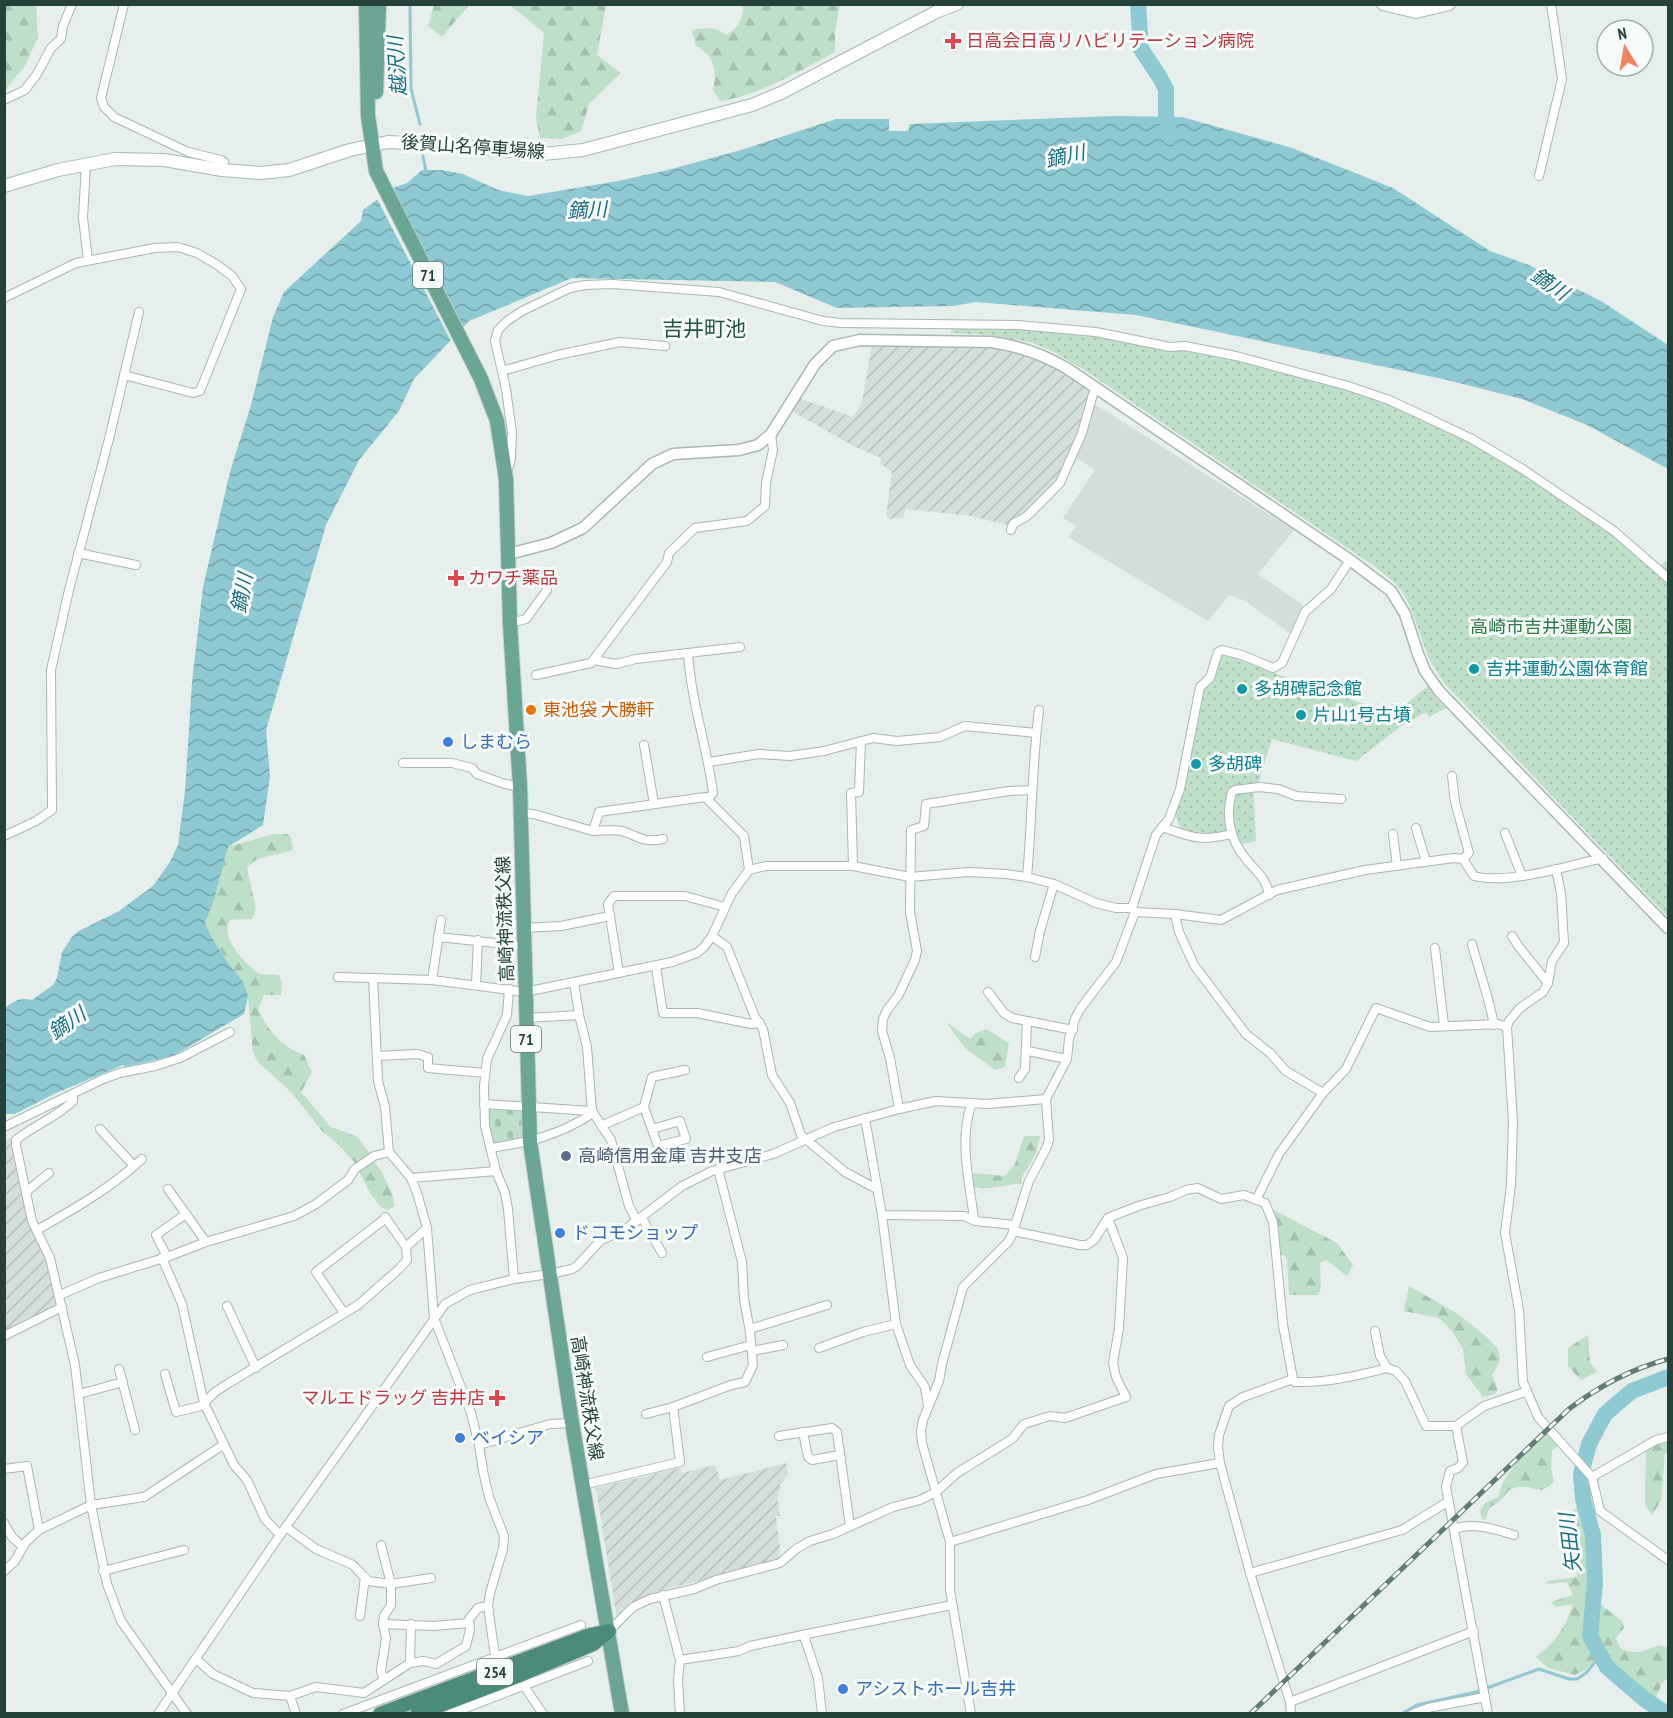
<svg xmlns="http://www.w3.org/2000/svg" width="1673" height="1718" font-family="'PT Sans Narrow','Noto Sans JP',sans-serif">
<defs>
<pattern id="industrial-furrows" width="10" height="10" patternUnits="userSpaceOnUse" patternTransform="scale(1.5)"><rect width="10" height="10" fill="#d4dfda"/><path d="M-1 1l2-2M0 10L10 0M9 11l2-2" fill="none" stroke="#b6c1bc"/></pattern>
<pattern id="forest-firs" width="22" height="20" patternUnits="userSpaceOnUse" patternTransform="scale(1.5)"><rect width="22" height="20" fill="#bfe0c8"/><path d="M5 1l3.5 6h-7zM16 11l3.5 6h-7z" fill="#a4c1ad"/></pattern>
<pattern id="cemetery-stones" width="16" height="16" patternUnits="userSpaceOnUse" patternTransform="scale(1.5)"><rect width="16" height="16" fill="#bfe0c8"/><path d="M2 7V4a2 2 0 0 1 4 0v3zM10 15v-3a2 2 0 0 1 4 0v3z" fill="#a4c1ad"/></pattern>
<pattern id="park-dots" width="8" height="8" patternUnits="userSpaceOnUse" patternTransform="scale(1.5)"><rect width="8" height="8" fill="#bfe0c8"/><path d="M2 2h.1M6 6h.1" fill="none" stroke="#a4c1ad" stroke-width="1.8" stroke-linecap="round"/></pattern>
<pattern id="water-waves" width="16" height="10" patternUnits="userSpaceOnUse" patternTransform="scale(1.5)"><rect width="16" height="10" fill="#8ec9d4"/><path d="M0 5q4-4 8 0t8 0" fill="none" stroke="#74a5ad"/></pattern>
</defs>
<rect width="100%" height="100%" fill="#e6efeb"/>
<path fill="#d4dfda" d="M1093 403 1294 530 1258 574 1303 605 1290 633 1245 601 1229 595 1208 621 1068 537 1076 526 1063 518 1095 470 1075 457Z"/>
<g fill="url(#industrial-furrows)">
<path d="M872 344 1008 349 1031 355 1054 366 1091 390 1088 407 1059 482 1027 514 1021 516 1008 525 971 516 906 509 903 518 890 519 886 516 892 472 880 463 881 458 853 446 792 411 799 398 853 417 862 402Z"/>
<path d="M11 1138 28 1222 46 1257 58 1307 4 1332V1141Z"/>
<path d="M786 1463 788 1474 780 1485 778 1500 780 1516H776L780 1548 778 1561 655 1592 637 1600 627 1608 617 1619 596 1488 680 1468 682 1473 715 1465 720 1480Z"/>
</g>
<g fill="url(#forest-firs)">
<path d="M5 4 36 5 38 37 25 66 5 90Z"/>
<path d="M434 5V4L469 5 442 37 428 26Z"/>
<path d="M510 5H606L597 55 621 73 589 104 581 131 562 139 540 138 536 118 544 33Z"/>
<path d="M743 5H840L835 32V52C800 71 760 95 720 101L713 90C717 70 715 56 696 46L692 30C706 28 715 26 726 35 739 28 743 19 743 5Z"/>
<path d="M273 834H287L291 837 293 850C278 856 257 854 247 868L256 909 252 919 230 920C219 939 246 963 259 974L279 975 282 983 281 995H264L258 1010C271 1033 279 1045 304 1055L312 1072 301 1092 331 1127 358 1137 381 1171 392 1193 395 1206 387 1210 381 1207 370 1193 355 1163 337 1143 322 1131 292 1093 258 1062 253 1053 248 997 244 983 229 964 212 938 205 923 214 900 228 847Z"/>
<path d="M946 1022 970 1039 976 1033 986 1029 1009 1043 1005 1067 995 1070 965 1048Z"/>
<path d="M1024 1136H1040L1036 1154 1022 1177V1184C1006 1183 990 1191 973 1187V1173L1005 1176 1015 1164Z"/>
<path d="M1268 1207 1337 1243 1353 1265 1347 1276 1326 1260 1320 1263 1321 1288 1318 1295H1289L1287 1259 1284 1255 1271 1254 1273 1234Z"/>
<path d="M1409 1286 1458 1314 1488 1338 1498 1349 1500 1360 1492 1376 1498 1389 1495 1394 1483 1397 1466 1374 1463 1349 1452 1331 1439 1318 1404 1311Z"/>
<path d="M1588 1335 1590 1362 1597 1372 1581 1380 1568 1366V1348Z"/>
<path d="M1546 1430 1558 1445 1552 1451 1551 1467 1554 1482C1539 1497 1535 1485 1519 1487 1507 1488 1508 1493 1501 1500 1498 1503 1492 1506 1489 1508L1485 1521 1482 1518 1480 1511 1485 1503 1498 1497C1504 1470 1529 1450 1546 1430Z"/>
<path d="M1664 1441H1668V1453H1665L1661 1501 1652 1515 1645 1505 1646 1451Z"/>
<path d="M1581 1504 1587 1533V1594L1622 1621 1624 1628 1616 1638 1620 1648C1638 1656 1641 1651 1659 1645L1668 1648V1677L1662 1684 1655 1699 1602 1653 1585 1670 1575 1675 1548 1668 1536 1657C1557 1640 1564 1629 1573 1604L1555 1607 1551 1602 1573 1595 1567 1582 1547 1584 1548 1581 1577 1577 1569 1514Z"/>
</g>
<path fill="url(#cemetery-stones)" d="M490 1107 522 1108 525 1140 493 1144 487 1110Z"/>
<g fill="url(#park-dots)">
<path d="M952 322 1018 323 1170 343C1201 341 1233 352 1264 359 1306 370 1350 381 1391 397 1439 416 1483 443 1527 471 1574 500 1619 529 1661 566L1665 561 1668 564V917L1444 683 1428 657 1411 608 1403 593 1394 582 1374 566 1086 371 1054 352 1033 343 991 335 951 333Z"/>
<path d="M1223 653 1268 671 1394 714 1428 686 1434 696 1446 708 1429 717 1426 712 1400 727 1356 761 1272 739 1258 784 1253 786 1256 841 1243 844 1238 843 1228 829C1217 842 1194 834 1180 828L1175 813 1203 689 1213 679Z"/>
</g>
<path fill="url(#water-waves)" d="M1114 116 1182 117 1292 148 1393 188 1490 251 1529 265 1601 301 1668 345V469L1587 425 1522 399 1443 379 1136 315 976 302 953 306 837 308 775 282 572 278 469 321 414 379 399 411 359 460 326 525 266 730 270 776 263 825 228 847 214 900 205 923 212 938 229 964 244 983 248 997 244 1014 173 1056 125 1067 123 1065 56 1093 15 1114H5L4 1009C14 1001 19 997 32 1000L53 985 57 978 62 952 72 937 79 931 119 911 153 886 170 862 178 845 185 791 192 682 203 587 230 472 251 405 273 317 284 292 361 221 363 210 393 188 407 183 422 170H442L463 174 498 190 528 196 618 181 668 170 741 150 836 119H889V131H908L910 124Z"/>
<path fill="#e6efeb" d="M390 187 464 331 452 343 376 197Z"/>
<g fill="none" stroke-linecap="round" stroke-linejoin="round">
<g stroke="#8ec9d4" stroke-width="3">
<path d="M410 4 411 89 420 124"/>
<path d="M423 156 426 172"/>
<path d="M1401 1714 1417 1705 1476 1692 1539 1669 1569 1679H1577L1586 1673 1600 1656"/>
</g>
<g stroke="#8ec9d4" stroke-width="16">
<path d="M1138 4 1141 49 1159 76 1166 89V116L1170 137"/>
<path d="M1667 1714 1644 1699 1607 1667 1590 1636 1595 1583 1593 1535 1583 1499 1581 1474 1589 1444 1605 1414 1632 1391 1668 1377"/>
</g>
<defs>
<g id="minor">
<path d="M124 4 101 98 104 107 114 117 188 152 221 160 224 162 222 170"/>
<path d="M4 100 25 90 37 74 51 48 61 39 63 26 72 4"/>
<path d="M86 163 83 218 88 260"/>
<path d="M1539 176 1562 79 1551 4"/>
<path d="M4 298 76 263 155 248 178 247 197 253 216 264 232 276 241 289 200 391 193 393 124 375"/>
<path d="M502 371 558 355 620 342 665 346"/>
<path d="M507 472 511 459 512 433 506 389 495 341 498 330 507 321 522 311 570 288 585 285 613 284 719 292 823 321 841 323 1018 325 1096 332 1170 347 1185 346 1236 356 1348 386 1389 400 1428 418 1472 439 1521 468 1614 531 1668 578"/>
<path d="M1011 530 1013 524 1027 516 1060 483 1082 433 1095 387"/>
<path d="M78 553 136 565"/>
<path d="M510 623 526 619 547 590"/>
<path d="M688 653C691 701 707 746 713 793L708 799"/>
<path d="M594 660 616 664 636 659 740 647"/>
<path d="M536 675 591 663 667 562 669 553 695 528 747 521 765 506 766 483 773 450 771 434"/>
<path d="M644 745 654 804"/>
<path d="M709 762 759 754 790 756 824 751 873 738 897 741 940 737 965 726 1036 733"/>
<path d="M403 763H452L472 768 477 774 502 783 520 787"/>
<path d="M1452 776 1455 802 1469 853 1463 859"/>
<path d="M520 812 537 815 593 831 599 812 705 797 744 836 749 870"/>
<path d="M1162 827C1191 837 1200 842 1231 834"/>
<path d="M1416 828 1426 862"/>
<path d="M593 831C602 831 612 829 622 831 640 837 643 843 663 839"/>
<path d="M1505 833 1522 876"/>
<path d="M1393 834 1397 866"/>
<path d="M4 836 36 821 52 810 51 670 69 590 109 439 139 312"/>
<path d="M853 866 851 793 859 792 861 741"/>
<path d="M1556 869 1561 893 1564 943 1552 961 1548 983 1543 992 1520 1008 1509 1021 1507 1027 1513 1122 1511 1185 1505 1233 1519 1310 1523 1382 1538 1417 1592 1477 1600 1511 1668 1560"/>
<path d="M1027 877C1032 821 1032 765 1039 710"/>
<path d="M1269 895C1267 879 1256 871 1246 859 1230 840 1225 816 1232 792L1235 790 1259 787 1278 789 1296 796 1341 799"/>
<path d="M1132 908 1156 835 1169 819 1180 789 1200 687 1210 678 1218 652 1222 650 1242 655 1273 668 1282 663 1305 612 1331 589 1350 560"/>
<path d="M1175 914 1179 932 1194 965 1246 1034 1270 1053 1286 1071 1323 1093"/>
<path d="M524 928 561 926 610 916"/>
<path d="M712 936 727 947 755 1017 763 1029 772 1075 790 1103 801 1135 845 1172 877 1189"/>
<path d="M1512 936 1519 947 1548 983"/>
<path d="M438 937 524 946"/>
<path d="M1472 944C1479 971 1489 997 1494 1025"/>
<path d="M1435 948 1444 1025"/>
<path d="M1035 957 1040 931 1054 884"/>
<path d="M656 967 663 1013H697L751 1024 760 1023"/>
<path d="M619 973 608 904 614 896H685L725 907"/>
<path d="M338 977 432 980 525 992 672 962 697 953 704 947 712 936 732 893 749 870 766 866H853L910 877 969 872 1006 874 1027 877 1054 884 1096 903 1116 908H1132L1135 912 1175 914 1221 920 1277 890 1365 870 1454 858 1463 859 1474 876C1509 885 1567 866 1603 858"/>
<path d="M373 978 378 1081 385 1107 389 1152 411 1178 417 1193 427 1228 434 1318 471 1413 479 1445 483 1471 489 1497 504 1536 503 1549 490 1593 488 1606 494 1649 496 1658 504 1668"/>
<path d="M432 980 441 920"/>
<path d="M476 984 478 940"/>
<path d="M509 989 507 1015 487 1059 484 1086 485 1126 496 1171 505 1193 508 1209 514 1279"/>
<path d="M988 992 1004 1013 1012 1018 1073 1030"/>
<path d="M526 1018 579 1015"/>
<path d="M1028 1051 1067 1059"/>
<path d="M378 1056 417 1054 428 1057V1068L485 1073"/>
<path d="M1019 1078 1025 1069 1027 1021"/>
<path d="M73 1094V1101C56 1118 34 1125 16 1140V1145L32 1221 50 1258 75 1365 91 1505 107 1584 121 1621 187 1714"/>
<path d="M972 1103C958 1139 970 1183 974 1220"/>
<path d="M484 1104 592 1111 611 1140 629 1206 637 1221"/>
<path d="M644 1107 652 1077 685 1070"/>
<path d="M899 1109 890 1058 882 1031 883 1019 887 1010 898 996 915 960 917 951 910 912 911 830 924 826 926 804 1009 791 1032 790"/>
<path d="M865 1118 882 1215 964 1216 975 1221 1015 1225"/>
<path d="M601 1126 644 1107 658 1146 686 1139 680 1121 652 1129"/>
<path d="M4 1127 103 1079 120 1073 155 1066 180 1058 230 1032"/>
<path d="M100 1129 134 1166"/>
<path d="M491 1148C529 1142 557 1136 590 1115L592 1111 587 1047 579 1015 574 982"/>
<path d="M411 1178 496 1171"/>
<path d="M168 1189 206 1242"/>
<path d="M26 1192 49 1173"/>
<path d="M1256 1200 1279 1154 1323 1093 1346 1069 1376 1008 1430 1027 1498 1024 1507 1027"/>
<path d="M882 1215 896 1324 910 1365 925 1387 928 1406"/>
<path d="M642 1218 662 1253"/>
<path d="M37 1230C74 1209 111 1188 142 1159"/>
<path d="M1013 1231 1080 1245H1087L1094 1240 1108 1218 1138 1206 1170 1197 1186 1190 1198 1188 1221 1199 1244 1195 1265 1203 1273 1222 1283 1325 1293 1379"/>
<path d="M406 1247 427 1228"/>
<path d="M167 1257 156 1235 186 1214"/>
<path d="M162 1258 182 1304 204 1403 234 1465 247 1480 265 1519 280 1535"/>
<path d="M60 1295 99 1278 167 1257 206 1242 294 1216 316 1204 348 1180 355 1169 374 1156 389 1152"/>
<path d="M227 1306 256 1368"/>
<path d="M344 1313 316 1272 386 1218"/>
<path d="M750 1329 827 1305"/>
<path d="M1375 1331 1380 1356 1387 1368 1396 1371 1405 1381 1426 1426H1456L1484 1406 1525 1392"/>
<path d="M4 1336 62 1307"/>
<path d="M819 1348 863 1332 896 1324"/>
<path d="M752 1351 783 1345"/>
<path d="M707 1357 751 1345"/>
<path d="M119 1369 135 1430"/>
<path d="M165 1374 176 1412 205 1405"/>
<path d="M79 1394 123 1382"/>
<path d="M204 1403 215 1392 229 1383 358 1305 399 1269 407 1260 406 1247 385 1217"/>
<path d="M646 1414 673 1407 731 1385 745 1382 753 1365 750 1332 744 1299 742 1262 718 1169"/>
<path d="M1456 1426 1463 1462 1458 1468 1450 1471 1446 1487 1488 1714"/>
<path d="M803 1432 808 1457 812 1460 840 1455"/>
<path d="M779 1436 832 1428 837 1432 850 1526"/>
<path d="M479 1445 550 1424 572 1423"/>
<path d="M4 1469 27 1466 39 1530"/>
<path d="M1592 1477 1656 1440 1668 1437"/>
<path d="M583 1485 680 1462 673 1407"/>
<path d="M4 1523 12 1537 23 1547"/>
<path d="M286 1527 316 1549 353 1565 368 1581 391 1584 431 1578"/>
<path d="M1454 1529C1474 1522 1494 1529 1514 1535"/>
<path d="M950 1542 1088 1500 1156 1474 1220 1463"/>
<path d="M381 1545 391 1584V1605L384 1616 383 1624 386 1638 381 1671 384 1680"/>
<path d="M4 1571 15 1561 25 1543 39 1530 91 1505 144 1497 223 1445"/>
<path d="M103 1571 184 1550"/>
<path d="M1250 1573 1402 1530 1449 1501"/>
<path d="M663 1595 680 1660 678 1680 680 1714"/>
<path d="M360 1616 365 1577"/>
<path d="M383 1624 433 1626 469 1623"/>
<path d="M609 1631 633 1607 650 1599 694 1589 716 1580 780 1563 796 1549 810 1541 833 1534 893 1507 920 1500 936 1492 957 1473 1012 1439 1024 1424 1050 1416 1065 1418 1126 1397 1116 1377 1113 1363 1119 1328 1123 1258 1108 1218"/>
<path d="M196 1659 213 1674 253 1693 290 1696 316 1687 364 1693 410 1663 424 1661 436 1664 466 1646 470 1630 469 1619 478 1608 488 1606"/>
<path d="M680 1660 739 1651 750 1646 807 1634"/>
<path d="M410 1663 411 1624"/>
<path d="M524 1686 543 1714"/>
<path d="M290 1696 296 1714"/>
<path d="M1290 1702 1474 1631"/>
<path d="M158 1714 280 1535 445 1304 470 1290 514 1279 550 1274 572 1269 577 1266 600 1241 627 1228 682 1186 712 1171 773 1154 834 1127 899 1109 936 1101 987 1104 1046 1099"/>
<path d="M343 1714 581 1625"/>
<path d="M450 1714 588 1661"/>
<path d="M822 1714 818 1678 805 1639 807 1634 952 1605"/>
<path d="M971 1714 950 1590V1542L922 1443 921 1431 923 1420 939 1381 942 1364 963 1287 1008 1242 1012 1235 1029 1181 1046 1149 1049 1140 1046 1099 1067 1059 1069 1039 1075 1019 1080 1009 1116 962 1135 912"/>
<path d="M1291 1714 1290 1702 1250 1573 1220 1463 1218 1447 1219 1435 1229 1406 1243 1397 1293 1379 1295 1382C1326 1383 1357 1376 1387 1368"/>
<path d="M1412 1714 1428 1708 1485 1697"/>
</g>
<path id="tertiary" d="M509 554 551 543 583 528 652 464 673 454 739 450 758 445 771 434 815 364 833 346 860 340 991 342C1020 346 1043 354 1068 369L1350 560 1391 591 1405 614 1418 654 1425 671 1439 691 1668 928"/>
<g id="secondary">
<path d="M1383 4 1416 12 1449 4"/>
<path d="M4 186 58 170 115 159 164 160 222 170 261 173 289 170 350 150 388 142 447 145 543 154 583 150 752 105 781 93 938 11 957 4"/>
</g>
<g id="primary">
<path d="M366 4 368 116 376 171 481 379 497 421 506 479 510 623 520 787 530 1142 572 1423 622 1714"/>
<path d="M376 92 379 4"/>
</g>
<g id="trunk">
<path d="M380 1714 590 1635 609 1631"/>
<path d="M417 1714 515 1677 593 1644 608 1632"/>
</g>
</defs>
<use href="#minor" stroke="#a8b8b2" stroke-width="10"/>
<use href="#tertiary" stroke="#a8b8b2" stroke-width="13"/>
<use href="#secondary" stroke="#a4bbb3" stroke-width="14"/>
<use href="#primary" stroke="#c2cac8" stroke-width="16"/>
<use href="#trunk" stroke="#c2cac8" stroke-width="16"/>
<use href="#minor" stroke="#fff" stroke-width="8"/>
<use href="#tertiary" stroke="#fff" stroke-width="10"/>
<use href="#secondary" stroke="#fff" stroke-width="12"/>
<use href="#primary" stroke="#6aa596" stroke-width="14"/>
<use href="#trunk" stroke="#4c8a7c" stroke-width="14"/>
<defs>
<path id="rail" d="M1250 1714 1569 1409C1599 1386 1631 1369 1668 1359"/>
</defs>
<use href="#rail" stroke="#5f7d75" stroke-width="5"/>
<use href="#rail" stroke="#f7fbf9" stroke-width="3" stroke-dasharray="9" stroke-linecap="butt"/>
</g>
<g fill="#e0444e" stroke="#f7fbf9" stroke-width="2">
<path d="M950 32h6v6h6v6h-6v6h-6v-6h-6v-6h6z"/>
<path d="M453 569h6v6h6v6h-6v6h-6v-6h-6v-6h6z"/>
<path d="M494 1389h6v6h6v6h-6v6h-6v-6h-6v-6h6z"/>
</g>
<g fill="#0f9aa8" stroke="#f7fbf9" stroke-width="2">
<circle cx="1474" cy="669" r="6"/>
<circle cx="1242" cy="689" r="6"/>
<circle cx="1301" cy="715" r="6"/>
<circle cx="1196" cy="764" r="6"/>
</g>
<circle fill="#e8710a" stroke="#f7fbf9" stroke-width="2" cx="531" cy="710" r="6"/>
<g fill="#3f7fe0" stroke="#f7fbf9" stroke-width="2">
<circle cx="448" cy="742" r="6"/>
<circle cx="560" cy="1233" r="6"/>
<circle cx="460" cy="1438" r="6"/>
<circle cx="843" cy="1689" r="6"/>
</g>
<circle fill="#5c6f8a" stroke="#f7fbf9" stroke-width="2" cx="566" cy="1156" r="6"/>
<g text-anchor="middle" stroke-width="6" stroke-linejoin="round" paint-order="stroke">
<g fill="#f7fbf9" stroke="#637a73" stroke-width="1.5">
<rect x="413" y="262" width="30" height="26" rx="4.5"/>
<rect x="511" y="1026" width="30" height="26" rx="4.5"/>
<rect x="477" y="1659" width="36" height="26" rx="4.5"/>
</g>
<g font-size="16" font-weight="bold" fill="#24423a">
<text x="428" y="281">71</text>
<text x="526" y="1045">71</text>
<text x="495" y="1678">254</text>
</g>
<g font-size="18" fill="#be3a42" stroke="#f7fbf9" text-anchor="start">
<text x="966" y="47">日高会日高リハビリテーション病院</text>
<text x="468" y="584">カワチ薬品</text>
<text x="485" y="1404" text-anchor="end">マルエドラッグ 吉井店</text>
</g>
<g font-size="18" fill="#24423a" stroke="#f7fbf9">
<text transform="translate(473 147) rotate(4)" y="6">後賀山名停車場線</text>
<text transform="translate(505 919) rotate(-92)" y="6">高崎神流秩父線</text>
<text transform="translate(587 1398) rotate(81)" y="6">高崎神流秩父線</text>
</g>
<g font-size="18" fill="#2d7a4b" stroke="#f7fbf9">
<text x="1551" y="633">高崎市吉井運動公園</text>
</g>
<g font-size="18" fill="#0d838f" stroke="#f7fbf9" text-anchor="start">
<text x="1486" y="675">吉井運動公園体育館</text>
<text x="1254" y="695">多胡碑記念館</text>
<text x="1313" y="721">片山1号古墳</text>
<text x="1208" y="770">多胡碑</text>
</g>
<g font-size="18" fill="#c56008" stroke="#f7fbf9" text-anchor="start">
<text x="543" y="716">東池袋 大勝軒</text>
</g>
<g font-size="18" fill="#366cbe" stroke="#f7fbf9" text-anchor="start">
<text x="460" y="748">しまむら</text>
<text x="572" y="1239">ドコモショップ</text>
<text x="472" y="1444">ベイシア</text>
<text x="855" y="1695">アシストホール吉井</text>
</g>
<g font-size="18" fill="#4e5e75" stroke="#f7fbf9" text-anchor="start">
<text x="578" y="1162">高崎信用金庫 吉井支店</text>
</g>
<g font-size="20" font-style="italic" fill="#1c6f80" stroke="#f7fbf9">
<text transform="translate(397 66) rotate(-94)" y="7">越沢川</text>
<text transform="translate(1065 156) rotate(-12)" y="7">鏑川</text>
<text transform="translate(587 210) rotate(-3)" y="7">鏑川</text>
<text transform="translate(1550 284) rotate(34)" y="7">鏑川</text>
<text transform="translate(242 593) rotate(-79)" y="7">鏑川</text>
<text transform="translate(67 1023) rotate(-35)" y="7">鏑川</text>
<text transform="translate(1570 1543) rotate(-97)" y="7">矢田川</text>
</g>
<g font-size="21" fill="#1f5548" stroke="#f7fbf9">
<text x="704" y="336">吉井町池</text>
</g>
</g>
<rect width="1673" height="1718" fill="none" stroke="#24423a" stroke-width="12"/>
<g transform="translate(1625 48) rotate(349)"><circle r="28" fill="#f7fbf9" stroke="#a3b1ad" stroke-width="1.5"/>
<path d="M0-4.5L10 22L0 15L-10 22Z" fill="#f4845f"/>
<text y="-9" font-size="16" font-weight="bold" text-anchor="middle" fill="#24423a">N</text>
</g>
</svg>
